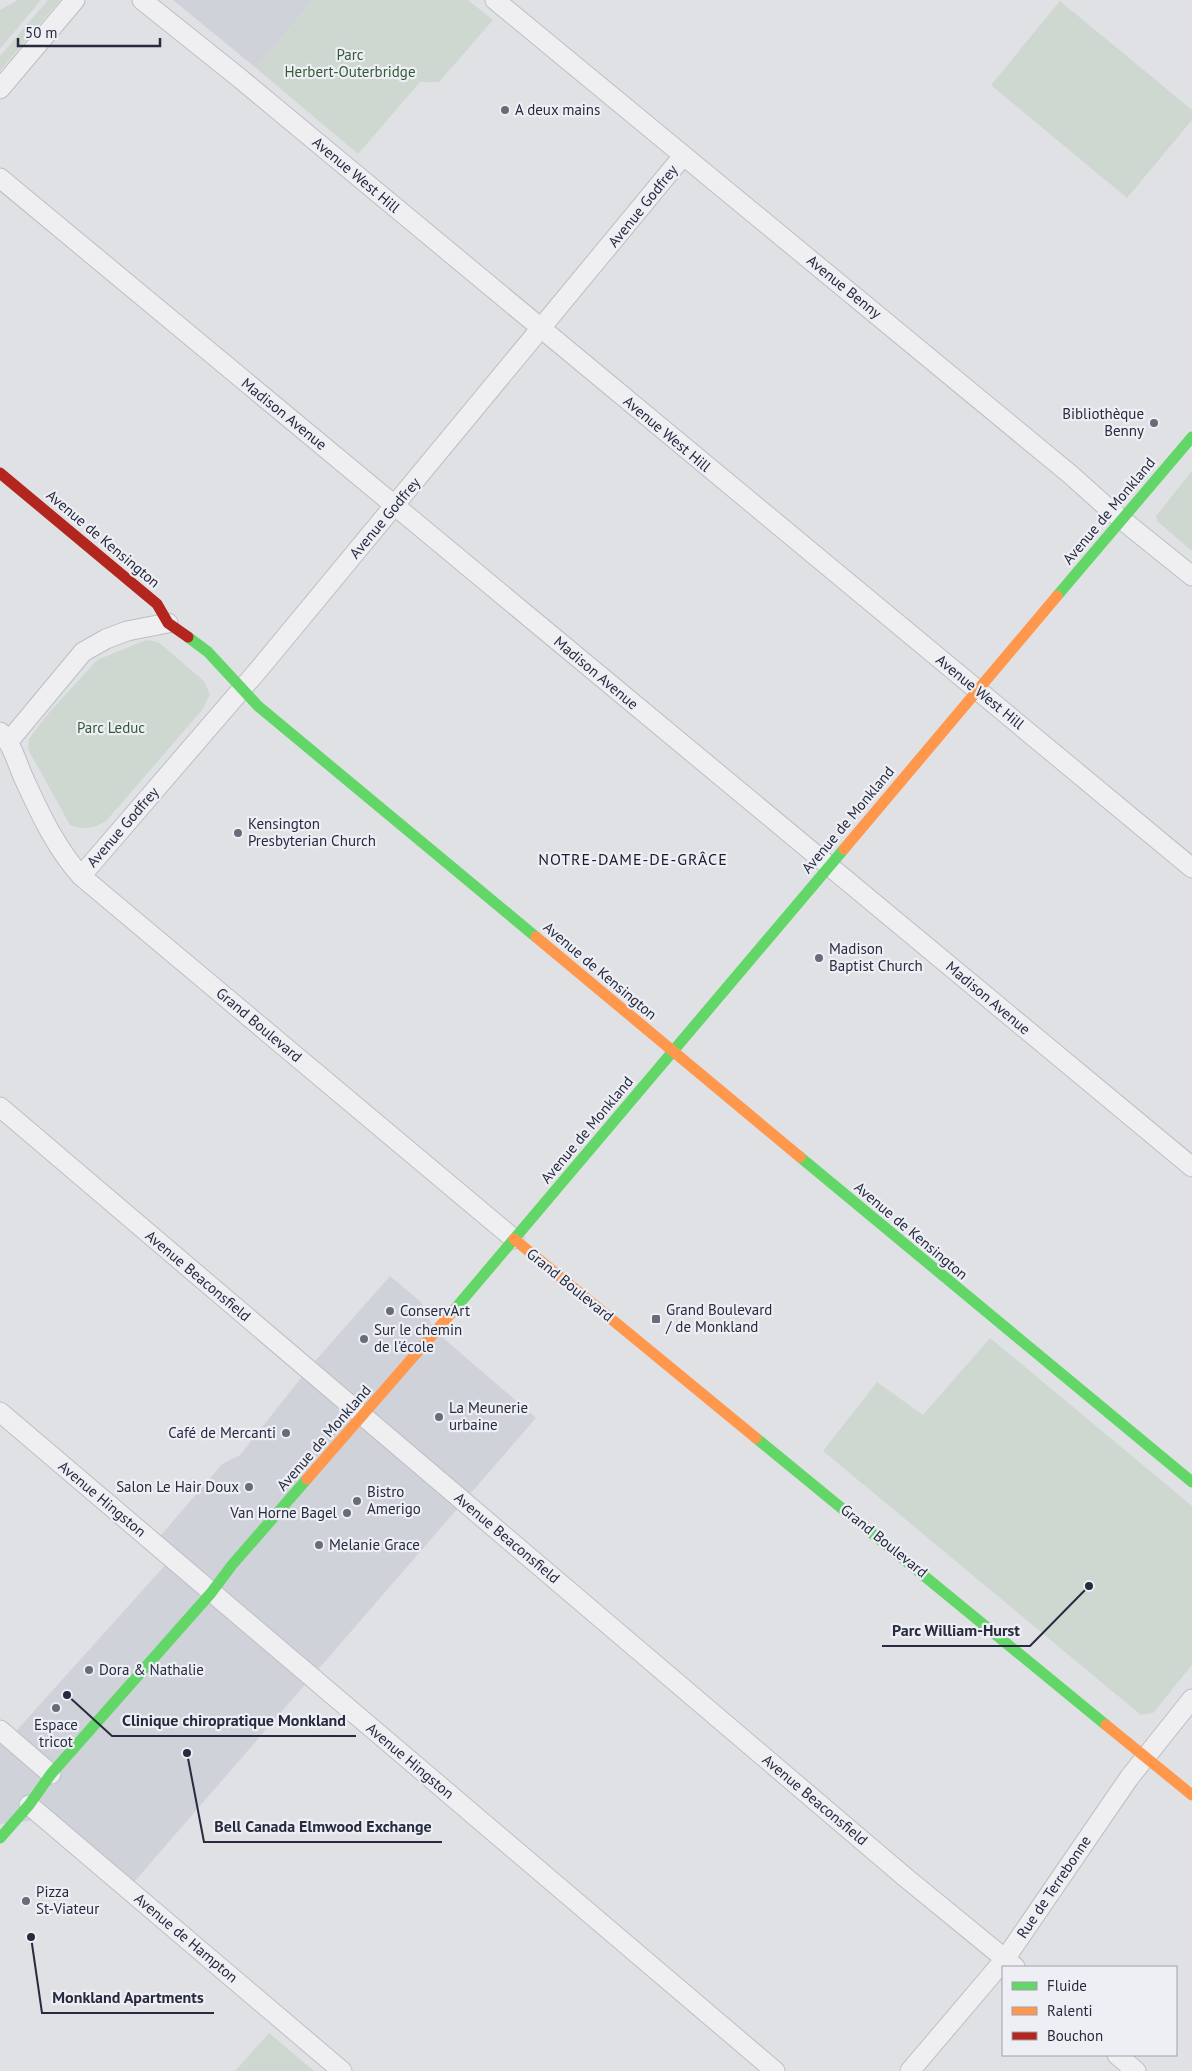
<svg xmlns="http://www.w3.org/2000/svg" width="1192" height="2071" font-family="'PT Sans',sans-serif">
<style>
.built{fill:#d0d2da}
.green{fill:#ced8d0}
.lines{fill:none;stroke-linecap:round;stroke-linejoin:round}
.street-casing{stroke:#bdbec2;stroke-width:21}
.street{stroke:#efeff2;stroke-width:19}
.fast{stroke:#63d668;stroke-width:11}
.slow{stroke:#ff974d;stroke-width:11}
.jam{stroke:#b3261e;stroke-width:11}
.poi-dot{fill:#686b78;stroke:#edeff5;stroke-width:2}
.labels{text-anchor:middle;stroke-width:4.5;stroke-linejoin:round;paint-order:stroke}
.park-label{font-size:15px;fill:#345a35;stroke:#edeff5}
.poi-label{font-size:15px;fill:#272b3e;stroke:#edeff5;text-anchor:start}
.street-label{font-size:15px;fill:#272b3e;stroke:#edeff5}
.neighbourhood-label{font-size:16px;letter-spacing:1px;fill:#191c2f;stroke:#edeff5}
.leader{fill:none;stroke:#272b3e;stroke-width:2}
.callout-dot{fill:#272b3e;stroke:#edeff5;stroke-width:2}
.callout-label{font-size:16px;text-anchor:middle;font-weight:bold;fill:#272b3e;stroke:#edeff5;stroke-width:4.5;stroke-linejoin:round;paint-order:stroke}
</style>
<rect width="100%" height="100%" fill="#e0e1e5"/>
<!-- built -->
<path class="built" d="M173,0H314L256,68Z
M390,1276L421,1302L434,1330L536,1418L128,1889L45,1819L0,1824V1733L8,1740L167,1563L150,1548L222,1464L240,1455L308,1369Z"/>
<!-- green -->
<path class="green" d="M18,0H41L0,49V10Z
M48,0H60L0,71V56Z
M314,0H468L493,20L439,82H420L358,154L256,68Z
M1060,1L1192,110V120L1127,198L991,85Z
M1192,471V551L1158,522L1156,516Z
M146,640L158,642L203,680L210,694L203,709L107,820C94,829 85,830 70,825L28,749L29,739L46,716L97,660Z
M990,1338L1192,1506V1665L1153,1713L1141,1715L823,1451L877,1382L923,1415Z
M269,2033L314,2071H235Z"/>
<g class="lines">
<!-- street casing -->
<g class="street-casing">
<path id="street" d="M142,0L237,76L1192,868
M495,0L1071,475L1110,510L1192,576
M0,89L75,0
M0,178L1192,1167
M0,732C14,746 17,765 26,783C41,816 57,849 81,876L514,1239
M9,741L83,652L106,639L127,631L168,623
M81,876L260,668L683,156
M0,1107L905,1877L1015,1967
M0,1412L775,2071
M0,1730L51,1774
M29,1805L342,2071
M1117,2055L1136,2071
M910,2071L1005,1959L1129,1778L1192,1699"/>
</g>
<!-- street -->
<use href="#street" class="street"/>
<!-- fast -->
<path class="fast" d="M1057,596L1192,437
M188,637L208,652L258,706L536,937
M800,1157L1192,1482
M454,1310L844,849
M756,1438L1106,1725
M0,1838L29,1805L51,1774L211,1593L232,1565L307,1479"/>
<!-- slow -->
<path class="slow" d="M844,849L1057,596
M536,937L800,1157
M514,1239L756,1438
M307,1479L454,1310
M1106,1725L1192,1795"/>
<!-- jam -->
<path class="jam" d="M0,473L157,604L168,623L188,637"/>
</g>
<!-- markers -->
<g class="poi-dot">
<circle cx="505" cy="110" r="5"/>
<circle cx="1154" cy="423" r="5"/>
<circle cx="238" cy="833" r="5"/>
<circle cx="819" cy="958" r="5"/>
<circle cx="390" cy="1311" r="5"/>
<rect x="651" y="1314" width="10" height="10" rx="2.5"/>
<circle cx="364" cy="1339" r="5"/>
<circle cx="439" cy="1417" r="5"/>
<circle cx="286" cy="1433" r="5"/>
<circle cx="249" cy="1487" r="5"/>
<circle cx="357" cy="1501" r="5"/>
<circle cx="347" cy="1513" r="5"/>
<circle cx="319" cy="1545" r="5"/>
<circle cx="89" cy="1670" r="5"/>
<circle cx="56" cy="1708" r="5"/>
<circle cx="26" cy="1901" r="5"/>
</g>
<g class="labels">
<!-- park labels -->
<g class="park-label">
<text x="350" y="60">Parc<tspan x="350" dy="17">Herbert-Outerbridge</tspan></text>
<text x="111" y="733">Parc Leduc</text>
</g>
<!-- poi labels -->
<g class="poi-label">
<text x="515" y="115">A deux mains</text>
<text x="1144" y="419" text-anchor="end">Bibliothèque<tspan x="1144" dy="17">Benny</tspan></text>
<text x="248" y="829">Kensington<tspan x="248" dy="17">Presbyterian Church</tspan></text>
<text x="829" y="954">Madison<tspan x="829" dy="17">Baptist Church</tspan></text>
<text x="666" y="1315">Grand Boulevard<tspan x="666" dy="17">/ de Monkland</tspan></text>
<text x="400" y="1316">ConservArt</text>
<text x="374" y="1335">Sur le chemin<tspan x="374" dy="17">de l'école</tspan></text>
<text x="449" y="1413">La Meunerie<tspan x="449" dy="17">urbaine</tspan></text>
<text x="276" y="1438" text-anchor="end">Café de Mercanti</text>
<text x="239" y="1492" text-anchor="end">Salon Le Hair Doux</text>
<text x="367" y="1497">Bistro<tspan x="367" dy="17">Amerigo</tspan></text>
<text x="337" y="1518" text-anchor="end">Van Horne Bagel</text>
<text x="329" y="1550">Melanie Grace</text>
<text x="99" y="1675">Dora &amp; Nathalie</text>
<text x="56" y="1730" text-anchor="middle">Espace<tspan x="56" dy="17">tricot</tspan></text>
<text x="36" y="1897">Pizza<tspan x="36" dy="17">St-Viateur</tspan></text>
</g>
<!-- street labels -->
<g class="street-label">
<text transform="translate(356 175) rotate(40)" y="5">Avenue West Hill</text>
<text transform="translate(643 206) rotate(-51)" y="5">Avenue Godfrey</text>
<text transform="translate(844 287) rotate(39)" y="5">Avenue Benny</text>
<text transform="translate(284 414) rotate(39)" y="5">Madison Avenue</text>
<text transform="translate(667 434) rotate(40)" y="5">Avenue West Hill</text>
<text transform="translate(1109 511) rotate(-50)" y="5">Avenue de Monkland</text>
<text transform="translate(385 518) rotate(-50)" y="5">Avenue Godfrey</text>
<text transform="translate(103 539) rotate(40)" y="5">Avenue de Kensington</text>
<text transform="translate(596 673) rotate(40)" y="5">Madison Avenue</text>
<text transform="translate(980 692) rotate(39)" y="5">Avenue West Hill</text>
<text transform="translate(848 820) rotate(-50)" y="5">Avenue de Monkland</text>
<text transform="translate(123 827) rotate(-49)" y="5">Avenue Godfrey</text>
<text transform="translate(600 971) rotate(40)" y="5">Avenue de Kensington</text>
<text transform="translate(988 998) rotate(40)" y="5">Madison Avenue</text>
<text transform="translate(259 1025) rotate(40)" y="5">Grand Boulevard</text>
<text transform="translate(587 1130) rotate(-50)" y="5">Avenue de Monkland</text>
<text transform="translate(911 1231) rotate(40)" y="5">Avenue de Kensington</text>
<text transform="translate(198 1276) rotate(40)" y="5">Avenue Beaconsfield</text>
<text transform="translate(570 1285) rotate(39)" y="5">Grand Boulevard</text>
<text transform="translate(324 1438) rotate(-49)" y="5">Avenue de Monkland</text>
<text transform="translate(102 1499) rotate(40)" y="5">Avenue Hingston</text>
<text transform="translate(507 1538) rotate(40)" y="5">Avenue Beaconsfield</text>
<text transform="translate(884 1541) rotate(39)" y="5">Grand Boulevard</text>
<text transform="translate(410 1761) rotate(40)" y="5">Avenue Hingston</text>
<text transform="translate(815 1800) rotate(40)" y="5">Avenue Beaconsfield</text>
<text transform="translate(1054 1887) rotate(-56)" y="5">Rue de Terrebonne</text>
<text transform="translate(186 1938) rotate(40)" y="5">Avenue de Hampton</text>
</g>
<!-- neighbourhood labels -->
<g class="neighbourhood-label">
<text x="633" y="865">NOTRE-DAME-DE-GRÂCE</text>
</g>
</g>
<!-- callouts -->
<path class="leader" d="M1089 1586L1030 1646H882M67 1695L112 1736H356M187 1753L204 1842H442M31 1937L42 2013H214"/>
<g class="callout-dot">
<circle cx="1089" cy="1586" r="5"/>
<circle cx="67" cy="1695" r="5"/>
<circle cx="187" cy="1753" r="5"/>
<circle cx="31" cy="1937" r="5"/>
</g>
<g class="callout-label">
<text x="956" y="1636">Parc William-Hurst</text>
<text x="234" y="1726">Clinique chiropratique Monkland</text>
<text x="323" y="1832">Bell Canada Elmwood Exchange</text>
<text x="128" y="2003">Monkland Apartments</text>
</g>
<!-- legend -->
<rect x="1002" y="1966" width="175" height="90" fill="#edeff5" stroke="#9ea1ac"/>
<rect x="1012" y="1982" width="25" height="8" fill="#63d668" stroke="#9ea1ac"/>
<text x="1047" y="1991" font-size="15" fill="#272b3e">Fluide</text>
<rect x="1012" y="2007" width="25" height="8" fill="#ff974d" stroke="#9ea1ac"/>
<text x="1047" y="2016" font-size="15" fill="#272b3e">Ralenti</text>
<rect x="1012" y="2032" width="25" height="8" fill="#b3261e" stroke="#9ea1ac"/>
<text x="1047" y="2041" font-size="15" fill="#272b3e">Bouchon</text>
<!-- scale -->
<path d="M18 38v8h142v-8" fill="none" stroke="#272b3e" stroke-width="2.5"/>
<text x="25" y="38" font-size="15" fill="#272b3e" stroke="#edeff5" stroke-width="4" paint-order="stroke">50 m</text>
</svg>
